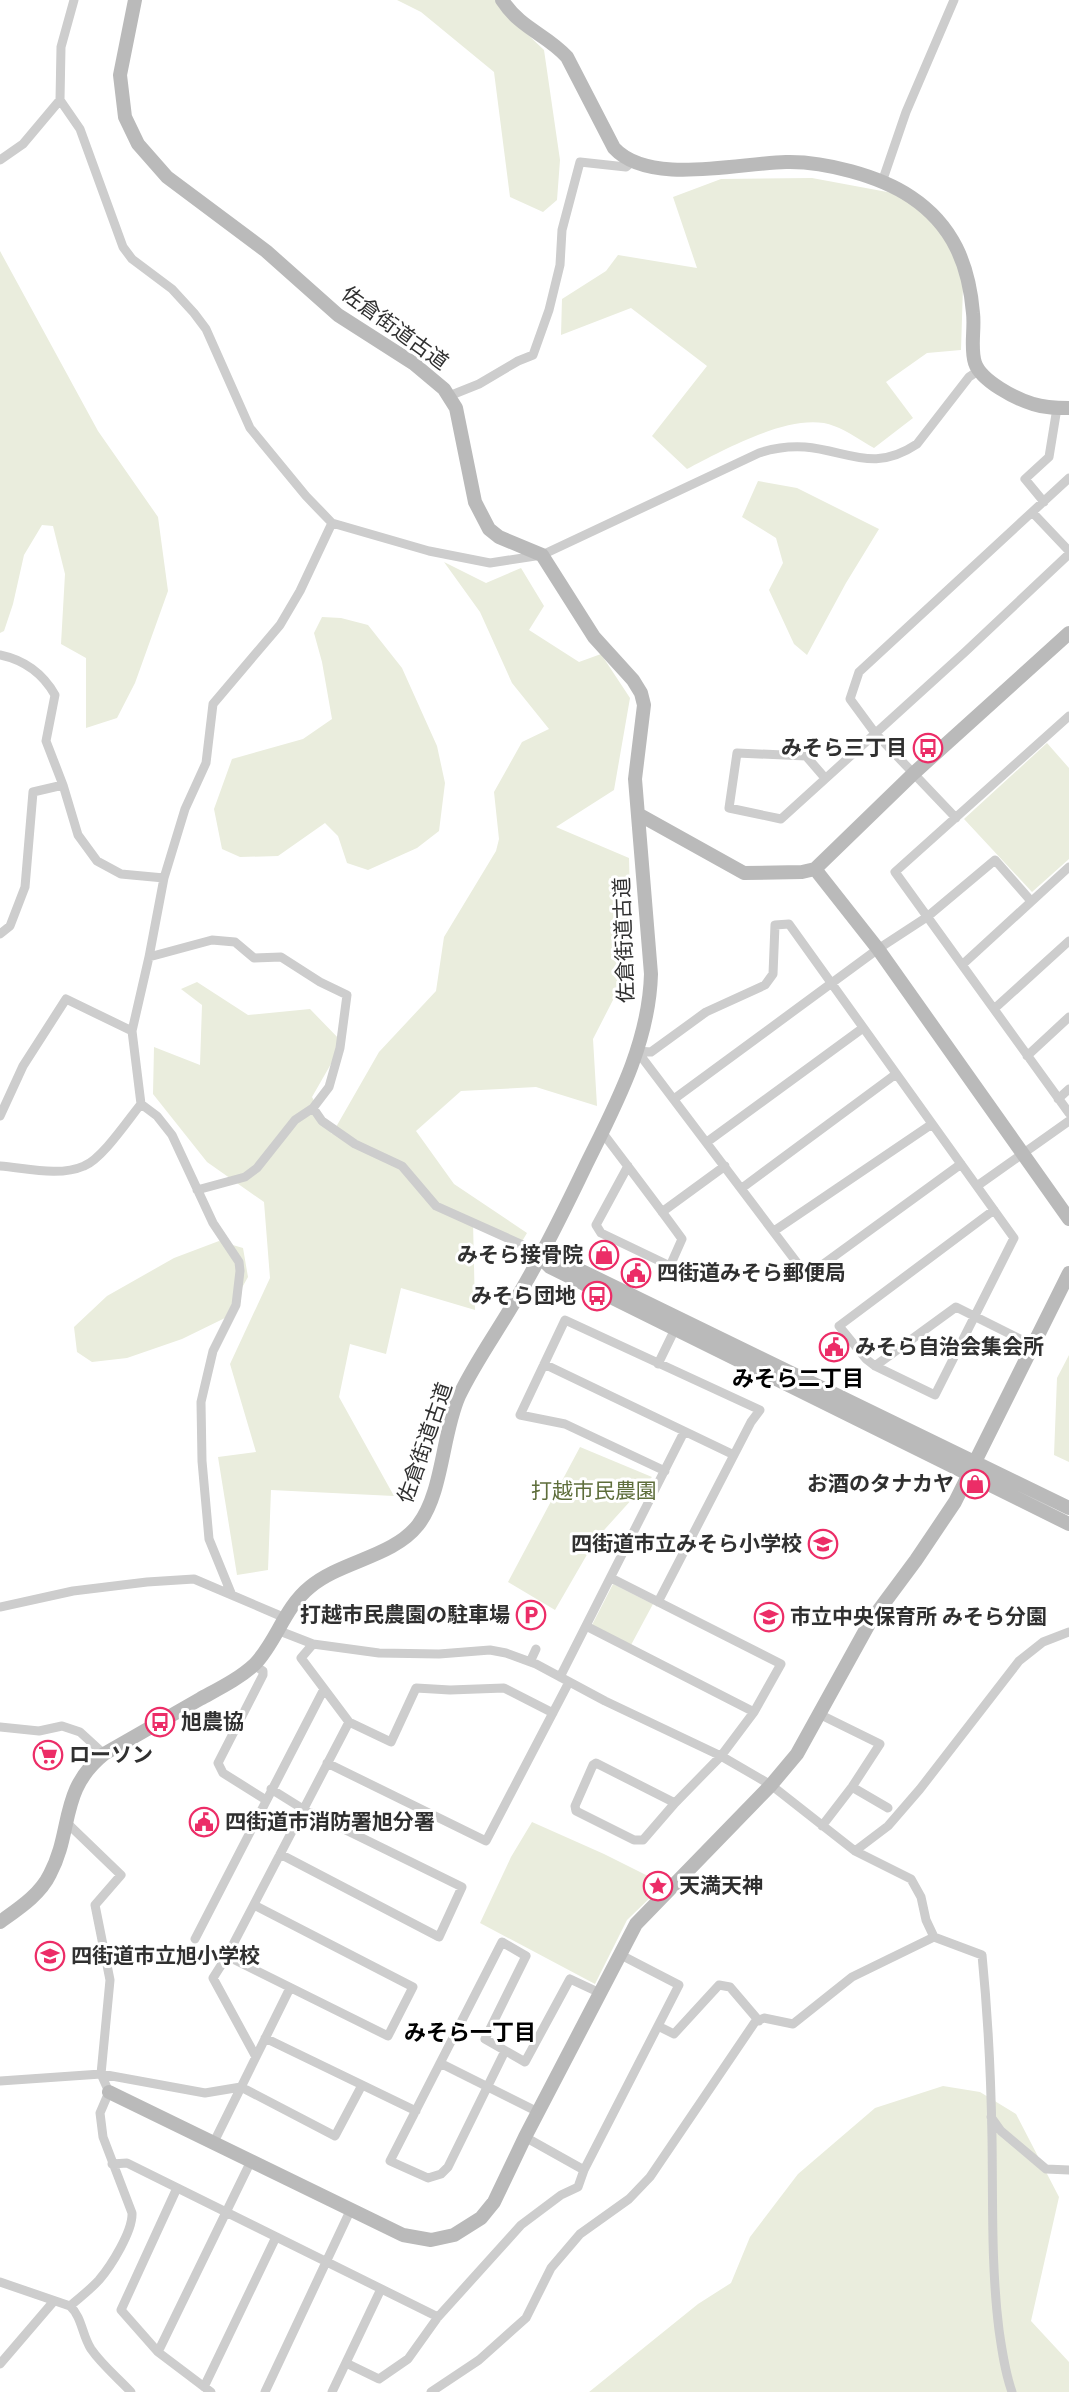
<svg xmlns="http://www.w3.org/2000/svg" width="1069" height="2392" font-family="'DM Sans','Noto Sans JP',sans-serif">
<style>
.green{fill:#eaeddd}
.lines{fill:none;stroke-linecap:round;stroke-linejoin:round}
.street{stroke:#cdcdcd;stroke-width:9}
.secondary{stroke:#bababa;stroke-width:14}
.labels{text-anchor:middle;stroke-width:6;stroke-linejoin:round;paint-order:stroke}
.street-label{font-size:21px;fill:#303030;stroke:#fff}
.poi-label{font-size:21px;font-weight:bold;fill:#303030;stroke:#fff;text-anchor:start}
.park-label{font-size:21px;fill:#5e6e3b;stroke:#fff}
.neighbourhood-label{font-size:22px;font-weight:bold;fill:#000;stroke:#fff}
</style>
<rect width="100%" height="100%" fill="#fff"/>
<!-- green -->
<path class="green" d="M397,0H495L504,12L544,50L560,160L557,200L543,212L510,197L494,72L421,12Z
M812,178L898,194L924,211L954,251L963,286L961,350L927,353L886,382L913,418L874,448C861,441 848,431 834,426C794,410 722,451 687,469L652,436L707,366L631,308L561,335L562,299L606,271L618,255L697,268L673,197L721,179Z
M0,251L98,431L158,517L168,591L135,683L117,718L86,728V658L61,644L65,574L53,526L42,525L24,555L13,604L4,631L0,633Z
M758,481L797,488L879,529L846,583L807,655L794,644L769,590L783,563L776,538L742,517Z
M444,562L486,583L521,568L544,606L529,630L579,662L601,654L630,698L614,790L556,827L629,858L632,963L593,1039L597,1106L536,1087L461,1091L416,1131L454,1184L527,1233L521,1243L473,1221L475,1310L401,1288L386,1354L350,1344L339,1397L394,1496L271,1490L268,1570L237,1575L218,1457L256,1452L230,1364L270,1278L264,1202L207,1162L153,1094L154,1047L200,1065L202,1005L181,989L197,982L248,1015L310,1009L343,1043L312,1097L332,1134L379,1052L436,991L444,937L496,851L499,839L494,792L522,742L549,729L512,683L480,612Z
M322,617L341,618L368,625L402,668L437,746L445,783L439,831L417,848L368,870L347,863L338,836L325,823L278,856L240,857L222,849L214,809L232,759L303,739L332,719L322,662L314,633Z
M1047,743L1069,768V859L1032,892L964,819Z
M219,1241L243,1248L248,1277L225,1318L182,1339L127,1358L92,1362L77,1352L74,1327L107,1296L174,1258Z
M1069,1355V1462L1054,1455L1057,1378Z
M580,1447L652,1477L596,1539L555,1610L508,1582Z
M613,1584L653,1604L631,1645L592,1625Z
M532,1822L604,1854L654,1879L648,1887L655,1893L627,1920L595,1984L480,1923L511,1857Z
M943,2086L980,2092L1016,2114L1059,2197L1031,2321L1069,2362V2392H589L698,2304L731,2283L750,2237L798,2174L875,2108Z"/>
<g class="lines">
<!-- street -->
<path class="street" d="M74,0L61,47L60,100L80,129L123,247L132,259L172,289L194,313L206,329L250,428L306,496L332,523L429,551L490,563L542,555L759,453C774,448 789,446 805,447C849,451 874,473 917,444L969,377L978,371
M0,160L23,144L60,100
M882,182L906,112L954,0
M449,396L479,384L518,361L533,355L549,310L560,265L562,230L580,162L626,167L632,162
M1044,502L1025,479L1049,457L1057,408
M1033,513L1069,551
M0,655C24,660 43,674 55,695L46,741L63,785L78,835L97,861L121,874L164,878
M1069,716L895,872L1069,1113
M825,778L806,756L737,753L729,808L781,819L965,652L1069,554
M956,818L875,733L850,699L859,672L1069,478
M0,934L10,926L25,887L33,792L63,785
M149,957L212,940L235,942L254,958L281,957L320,982L347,995L340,1048L329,1087L313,1108L295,1120L257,1168L245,1177L197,1190
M962,965L1069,867
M994,1009L1069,941
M637,1051L651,1052L706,1012L765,985L773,974L775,925L789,924L1014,1238L935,1395L875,1366L866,1359L839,1326L994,1210
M637,1051L807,1276L961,1164
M1027,1056L1069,1017
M674,1099L878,949L927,917L995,860L1031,901
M1058,1099L1069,1089
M141,1104L157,1116L172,1135L213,1223L239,1262L240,1271L236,1305L213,1351L201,1402L202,1461L209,1539L231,1593
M313,1108L322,1121L355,1144L402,1166L436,1206L525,1246L541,1258
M0,1116L23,1066L66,999L132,1031
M602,1132C629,1168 656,1203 682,1239L670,1266L601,1233L596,1225L628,1166
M707,1142L863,1028
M0,1166C26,1168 59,1177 84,1166C102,1159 128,1120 141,1104L132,1031L149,957L164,878L185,809L206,763L213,704L280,625L300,591L332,523
M977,1186L1069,1121
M742,1188L896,1074
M662,1212L725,1166
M774,1231L932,1124
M544,1364L734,1455
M658,1364L675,1329
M875,1366L956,1307L1032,1345
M611,1578L781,1664L754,1712L721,1756L771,1785L855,1851L911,1879L921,1897L926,1920L934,1937L982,1955C988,2016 991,2077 992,2138C993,2202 991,2266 999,2330C1002,2351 1005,2372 1012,2392
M658,1602L751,1422L760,1410L565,1320L520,1415L565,1424L665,1471
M0,1607L73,1591L147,1582L194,1579L283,1617
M586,1626L754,1712
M277,1630L313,1644L379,1653L439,1654L490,1650L506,1653L536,1664L605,1701L721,1756L675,1803L643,1840H634L576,1811L575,1806L593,1765L596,1763L675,1803
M313,1644L301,1658L349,1722L391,1742L416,1688L450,1690L504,1688L553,1713
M530,1662L536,1649
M254,1665L263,1671V1675L218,1763L223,1773L266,1800
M560,1677L684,1432
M819,1714L880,1744L852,1787L822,1826
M0,1727L39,1731L62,1726L80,1732L104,1754
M327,1763L486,1841L569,1682
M852,1787L888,1808
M271,1789L303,1809L462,1887L439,1937L280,1854
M65,1821L121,1875L95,1905L110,1980L101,2074L109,2092L100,2113L103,2137L132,2213C133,2231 111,2266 99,2280C90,2290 79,2298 70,2306
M855,1851L888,1826L920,1789L1019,1661L1043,1642L1069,1632
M195,1939L324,1689
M227,1956L388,2036L413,1987L254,1905
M658,2026L674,2034L719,1985L730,1987L759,2021
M265,2038L416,2111
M505,2051L448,2167L441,2174L428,2178L390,2161L502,1942L526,1956L485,2039L525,2062L570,1979L600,1993
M256,2057L213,1978L227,1956L349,1722
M440,2063L538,2112
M0,2081L101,2074L205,2093L241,2087L335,2136L362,2085
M991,2117L1001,2131L1046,2169L1069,2170
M525,2137L584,2170
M214,2142L290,1988
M112,2164L127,2163L438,2317
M177,2188L121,2310L158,2352L211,2392
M0,2282L70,2306C82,2317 82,2335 91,2349C102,2365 118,2378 131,2392
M158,2352L251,2161
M346,2363L379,2379L408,2359L438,2317L521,2225L561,2195L578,2187L584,2170L679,1985L619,1954
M0,2364L54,2301
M204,2387L276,2237
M265,2392L351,2209
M332,2392L381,2289
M431,2392L479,2360L526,2318L551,2268L580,2234L629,2199L650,2177L755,2022L764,2018L793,2024L852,1977L934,1937"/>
<!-- secondary -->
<path class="secondary" d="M502,0C521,29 546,34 567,57L614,148C649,186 738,163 786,162C824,161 880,176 911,197C953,225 969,265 973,313C975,329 970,348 975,363C981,381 1016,399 1033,404C1045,408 1057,408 1069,408
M638,814L744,873L802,872L815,869L914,773L1069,633
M815,869L878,949L1069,1219
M541,1258L550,1267L1069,1524
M541,1258L557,1259L1069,1508
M0,1922C18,1909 40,1895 50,1874C73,1831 59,1790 104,1754C136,1736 168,1717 200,1699C218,1689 239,1679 255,1664C277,1641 284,1608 310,1587C341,1561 393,1557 418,1525C443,1493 442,1434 459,1396C474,1364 497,1332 515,1301C541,1258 563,1213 585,1167C615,1106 649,1044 651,974L635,779L644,705L641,693L633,680L594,637L542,555L499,537L489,529L475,502L456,408L444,389L413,363L338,315L266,251L167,177L138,144L125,117L120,75L135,0
M109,2092L403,2235L431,2240L454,2235L481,2218L494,2202L525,2137L636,1924L771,1785L797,1754L870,1622L916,1560L955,1502L1069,1273"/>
</g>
<!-- icons -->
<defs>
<g id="bus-ring" transform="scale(1.5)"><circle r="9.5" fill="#fff" stroke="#ec2d67" stroke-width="1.5"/><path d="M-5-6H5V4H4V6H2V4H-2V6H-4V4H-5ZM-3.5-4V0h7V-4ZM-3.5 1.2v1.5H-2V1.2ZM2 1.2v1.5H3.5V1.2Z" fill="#ec2d67"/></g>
<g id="shop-ring" transform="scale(1.5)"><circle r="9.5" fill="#fff" stroke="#ec2d67" stroke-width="1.5"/><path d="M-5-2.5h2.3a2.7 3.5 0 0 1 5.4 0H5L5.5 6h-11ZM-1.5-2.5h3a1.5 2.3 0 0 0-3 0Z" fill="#ec2d67"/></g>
<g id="civic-ring" transform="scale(1.5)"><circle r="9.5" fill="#fff" stroke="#ec2d67" stroke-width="1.5"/><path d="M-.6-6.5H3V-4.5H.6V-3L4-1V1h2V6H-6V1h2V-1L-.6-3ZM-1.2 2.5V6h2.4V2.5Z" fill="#ec2d67"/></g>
<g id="school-ring" transform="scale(1.5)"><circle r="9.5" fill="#fff" stroke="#ec2d67" stroke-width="1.5"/><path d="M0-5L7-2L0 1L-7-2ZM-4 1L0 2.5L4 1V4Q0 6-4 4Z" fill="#ec2d67"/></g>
<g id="parking-ring" transform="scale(1.5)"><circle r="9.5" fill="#fff" stroke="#ec2d67" stroke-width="1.5"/><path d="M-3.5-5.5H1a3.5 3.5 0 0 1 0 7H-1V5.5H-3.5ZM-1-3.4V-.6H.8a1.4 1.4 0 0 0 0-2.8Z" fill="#ec2d67"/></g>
<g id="supermarket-ring" transform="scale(1.5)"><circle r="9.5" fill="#fff" stroke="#ec2d67" stroke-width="1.5"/><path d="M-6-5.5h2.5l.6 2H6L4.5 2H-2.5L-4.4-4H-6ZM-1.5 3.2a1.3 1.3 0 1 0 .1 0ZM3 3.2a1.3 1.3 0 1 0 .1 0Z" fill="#ec2d67"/></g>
<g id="sight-ring" transform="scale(1.5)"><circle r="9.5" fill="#fff" stroke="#ec2d67" stroke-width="1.5"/><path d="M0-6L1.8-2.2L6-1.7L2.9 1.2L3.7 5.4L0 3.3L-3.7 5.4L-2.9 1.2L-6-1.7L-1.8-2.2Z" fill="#ec2d67"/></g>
</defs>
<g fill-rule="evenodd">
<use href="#bus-ring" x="928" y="748"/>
<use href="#shop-ring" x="604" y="1255"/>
<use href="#civic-ring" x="636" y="1273"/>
<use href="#bus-ring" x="597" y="1296"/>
<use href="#civic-ring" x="834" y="1347"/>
<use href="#shop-ring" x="975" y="1484"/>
<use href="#school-ring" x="823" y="1544"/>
<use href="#parking-ring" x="531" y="1615"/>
<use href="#school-ring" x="769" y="1617"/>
<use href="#bus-ring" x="160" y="1722"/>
<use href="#supermarket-ring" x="48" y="1755"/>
<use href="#civic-ring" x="204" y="1822"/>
<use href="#sight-ring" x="658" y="1886"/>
<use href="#school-ring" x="50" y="1956"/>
</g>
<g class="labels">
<!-- street labels -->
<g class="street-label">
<text transform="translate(395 328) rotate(36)" y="7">佐倉街道古道</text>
<text transform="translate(624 940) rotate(-92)" y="7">佐倉街道古道</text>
<text transform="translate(425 1443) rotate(-71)" y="7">佐倉街道古道</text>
</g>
<!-- poi labels -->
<g class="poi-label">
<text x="907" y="755" text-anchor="end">みそら三丁目</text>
<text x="583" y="1262" text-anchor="end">みそら接骨院</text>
<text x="657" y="1280">四街道みそら郵便局</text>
<text x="576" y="1303" text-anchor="end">みそら団地</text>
<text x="855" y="1354">みそら自治会集会所</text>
<text x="954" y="1491" text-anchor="end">お酒のタナカヤ</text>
<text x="802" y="1551" text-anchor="end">四街道市立みそら小学校</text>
<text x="510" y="1622" text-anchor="end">打越市民農園の駐車場</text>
<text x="790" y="1624">市立中央保育所 みそら分園</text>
<text x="181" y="1729">旭農協</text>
<text x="69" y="1762">ローソン</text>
<text x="225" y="1829">四街道市消防署旭分署</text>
<text x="679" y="1893">天満天神</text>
<text x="71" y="1963">四街道市立旭小学校</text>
</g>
<!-- park labels -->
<g class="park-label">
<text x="594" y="1498">打越市民農園</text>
</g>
<!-- neighbourhood labels -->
<g class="neighbourhood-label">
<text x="798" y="1386">みそら二丁目</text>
<text x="470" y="2040">みそら一丁目</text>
</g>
</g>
</svg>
